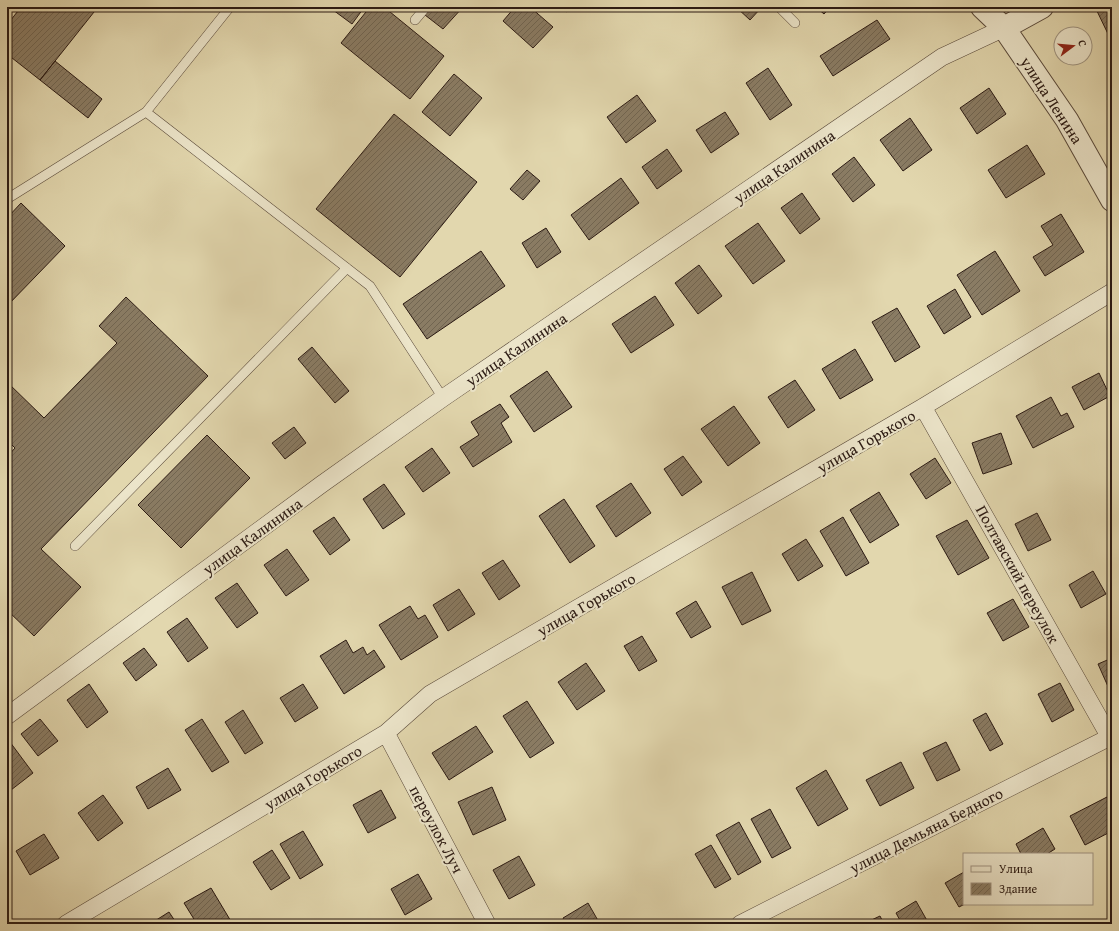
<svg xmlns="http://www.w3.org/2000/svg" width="1119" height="931" font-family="'Gentium Book Plus',serif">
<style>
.building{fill:url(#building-hatch);stroke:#2b1a13}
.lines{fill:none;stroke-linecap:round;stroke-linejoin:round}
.service-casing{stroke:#59493a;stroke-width:10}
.minor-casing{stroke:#59493a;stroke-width:18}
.tertiary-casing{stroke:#59493a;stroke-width:24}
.service{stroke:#ece5ca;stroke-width:9}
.minor{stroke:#ece5ca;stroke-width:17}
.tertiary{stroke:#ece5ca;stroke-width:22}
.labels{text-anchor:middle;stroke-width:4;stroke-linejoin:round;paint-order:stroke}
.street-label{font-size:16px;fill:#2b1a13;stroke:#ece5ca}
</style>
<defs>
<pattern id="building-hatch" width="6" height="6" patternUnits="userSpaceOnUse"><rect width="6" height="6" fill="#8a7c64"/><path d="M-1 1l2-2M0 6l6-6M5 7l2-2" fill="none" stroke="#716551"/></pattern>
</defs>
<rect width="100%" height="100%" fill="#e2d7ae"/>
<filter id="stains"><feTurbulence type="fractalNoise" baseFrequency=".005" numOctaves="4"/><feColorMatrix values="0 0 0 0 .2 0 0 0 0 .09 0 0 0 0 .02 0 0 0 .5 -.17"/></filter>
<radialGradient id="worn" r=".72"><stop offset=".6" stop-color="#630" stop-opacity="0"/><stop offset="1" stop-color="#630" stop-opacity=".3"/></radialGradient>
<!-- building -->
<path class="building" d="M21,7H98L40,80L7,54V25Z
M329,7H360L363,9L352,24Z
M370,7H384L444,56L410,99L341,43Z
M432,7H463L443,29L425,15Z
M515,7H530L553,27L533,48L503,21Z
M561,7H571L567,12Z
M736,7H760L761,8L750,20Z
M816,7H830L824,14Z
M1101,7H1112V34L1109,36L1096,9Z
M877,20L890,39L833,76L820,56Z
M55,61L102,99L88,118L40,80Z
M768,68L792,105L770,120L746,83Z
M454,74L482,98L450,136L422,112Z
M989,88L1006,114L977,134L960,108Z
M637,95L656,121L626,143L607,117Z
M725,112L739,134L711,153L696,130Z
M394,114L477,182L400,277L316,209Z
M910,118L932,150L903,171L880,140Z
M1027,145L1045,174L1006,198L988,170Z
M667,149L682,171L657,189L642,167Z
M854,157L875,185L853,202L832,174Z
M527,170L540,181L523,200L510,189Z
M621,178L639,203L589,240L571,215Z
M802,193L820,219L800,234L781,208Z
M21,203L65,246L7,306V218Z
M1061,214L1084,252L1045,276L1033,257L1053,245L1041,226Z
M758,223L785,261L753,284L725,246Z
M546,228L561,252L537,268L522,243Z
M481,251L505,286L427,339L403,304Z
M995,251L1020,291L982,315L957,275Z
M699,265L722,296L698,314L675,283Z
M955,289L971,317L944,334L927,306Z
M655,296L674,325L631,353L612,324Z
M126,297L208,376L41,549L81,587L34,636L7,610V457L15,448L7,440V382L44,418L117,343L99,326Z
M897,308L920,347L895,362L872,322Z
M312,347L349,391L335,403L298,359Z
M855,349L873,380L840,399L822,369Z
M547,371L572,407L534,432L510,396Z
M1099,373L1110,396L1084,410L1072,387Z
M795,380L815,410L788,428L768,397Z
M1051,397L1061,416L1067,413L1074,427L1033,448L1016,416Z
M500,404L509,417L501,423L512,442L473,467L460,447L479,435L471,422Z
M734,406L760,443L728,466L701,429Z
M294,427L306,443L285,459L272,443Z
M1001,433L1012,464L983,474L972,443Z
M207,435L250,478L181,548L138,505Z
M432,448L450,473L423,492L405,467Z
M683,456L702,482L682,496L664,469Z
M935,458L951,483L926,499L910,474Z
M631,483L651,513L616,537L596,506Z
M384,484L405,514L383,529L363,499Z
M879,492L899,525L870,543L850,510Z
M564,499L595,546L570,563L539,516Z
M1037,513L1051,540L1028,551L1015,524Z
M334,517L350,540L330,555L313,531Z
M843,517L869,563L846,576L820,531Z
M967,520L989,558L958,575L936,536Z
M806,539L823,566L798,581L782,554Z
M287,549L309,580L286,596L264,565Z
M503,560L520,586L499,600L482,573Z
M1093,571L1106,594L1081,608L1069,585Z
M752,572L771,611L742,625L722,587Z
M237,583L258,613L237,628L215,598Z
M459,589L475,614L448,631L433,605Z
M1013,599L1029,627L1003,641L987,613Z
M696,601L711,627L691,638L676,613Z
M410,606L418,619L425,615L438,637L401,660L379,625Z
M187,618L208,648L188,662L167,632Z
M642,636L657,661L639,671L624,646Z
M346,640L353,653L363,647L367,655L374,650L385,667L344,694L320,656Z
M144,648L157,665L136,681L123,663Z
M1112,658V690L1110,691L1098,664Z
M586,663L605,691L577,710L558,682Z
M1060,683L1074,710L1052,722L1038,694Z
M89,684L108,712L87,728L67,700Z
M303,684L318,708L295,722L280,698Z
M527,701L554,743L530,758L503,716Z
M243,710L263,743L245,754L225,722Z
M986,713L1003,744L990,751L973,720Z
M40,719L58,741L38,756L21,734Z
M202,719L229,762L212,772L185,730Z
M476,726L493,752L449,780L432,753Z
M7,738L33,773L11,790L7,784Z
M946,742L960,770L937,781L923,753Z
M901,762L914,788L880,806L866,780Z
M168,768L181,790L148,809L136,787Z
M826,770L848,809L818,826L796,788Z
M492,787L506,820L473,835L458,802Z
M381,790L396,818L368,833L353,805Z
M103,795L123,823L98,841L78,813Z
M1107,797L1112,807V831L1085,845L1070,816Z
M770,809L791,848L772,858L751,819Z
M739,822L761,862L738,875L716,835Z
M1043,828L1055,849L1047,854H1021L1016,844Z
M303,831L323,865L300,879L280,844Z
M44,834L59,858L30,875L16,851Z
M711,845L731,879L715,888L695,854Z
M272,850L290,878L271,890L253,862Z
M519,856L535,885L509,899L493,870Z
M964,872L965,904L959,907L945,883Z
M418,874L432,899L405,915L391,889Z
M211,888L232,923L231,924H197L184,903Z
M916,901L929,924H902L896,913Z
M588,903L600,924H566L563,918Z
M169,912L177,924H150Z
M880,916L884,924H863Z"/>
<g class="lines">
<!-- service casing -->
<g class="service-casing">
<path id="service" d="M779,7L795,23
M415,20L426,7
M146,112L370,286L443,398
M7,199L146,112L230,7
M75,546L347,268"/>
</g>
<!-- minor casing -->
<g class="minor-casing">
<path id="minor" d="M923,407L1112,741
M7,716L322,484L443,398L942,57L1004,28
M386,733L487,924
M66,924L386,733L430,694L923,407L1112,292
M740,924L1112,736"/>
</g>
<!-- tertiary casing -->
<g class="tertiary-casing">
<path id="tertiary" d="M982,7L1004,28L1067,120L1112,200
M1004,28L1042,7"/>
</g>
<!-- service -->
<use href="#service" class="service"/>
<!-- minor -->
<use href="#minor" class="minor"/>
<!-- tertiary -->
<use href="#tertiary" class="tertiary"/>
</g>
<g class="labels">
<!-- street labels -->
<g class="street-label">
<text transform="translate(1052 100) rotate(57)" y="6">улица Ленина</text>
<text transform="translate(784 166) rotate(-34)" y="6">улица Калинина</text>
<text transform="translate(516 349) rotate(-34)" y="6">улица Калинина</text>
<text transform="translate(866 441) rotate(-30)" y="6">улица Горького</text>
<text transform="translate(252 536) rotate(-36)" y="6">улица Калинина</text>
<text transform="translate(1018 574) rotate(61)" y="6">Полтавский переулок</text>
<text transform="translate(586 604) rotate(-30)" y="6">улица Горького</text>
<text transform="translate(313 777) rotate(-31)" y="6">улица Горького</text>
<text transform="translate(437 829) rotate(62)" y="6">переулок Луч</text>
<text transform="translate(926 830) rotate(-27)" y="6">улица Демьяна Бедного</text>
</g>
</g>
<!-- margin -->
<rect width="1119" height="931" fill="none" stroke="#e2d7ae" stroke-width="24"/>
<rect x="8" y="8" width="1103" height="915" fill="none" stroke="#2b1a13" stroke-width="2"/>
<rect x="12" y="12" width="1095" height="907" fill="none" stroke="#2b1a13"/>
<!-- legend -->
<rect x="963" y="853" width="130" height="52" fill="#ece5ca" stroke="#9f9481"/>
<rect x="971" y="866" width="20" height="6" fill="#ece5ca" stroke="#9f9481"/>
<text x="999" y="873" font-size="12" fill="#2b1a13">Улица</text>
<rect x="971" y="883" width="20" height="12" fill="url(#building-hatch)" stroke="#9f9481"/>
<text x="999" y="893" font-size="12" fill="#2b1a13">Здание</text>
<!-- north arrow -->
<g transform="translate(1073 46) rotate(74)"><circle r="19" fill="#ece5ca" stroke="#9f9481"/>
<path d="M0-3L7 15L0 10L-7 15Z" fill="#8f2418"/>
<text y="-6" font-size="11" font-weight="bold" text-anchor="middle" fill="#2b1a13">С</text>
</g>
<rect width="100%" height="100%" filter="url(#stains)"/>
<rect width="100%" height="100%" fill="url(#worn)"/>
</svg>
